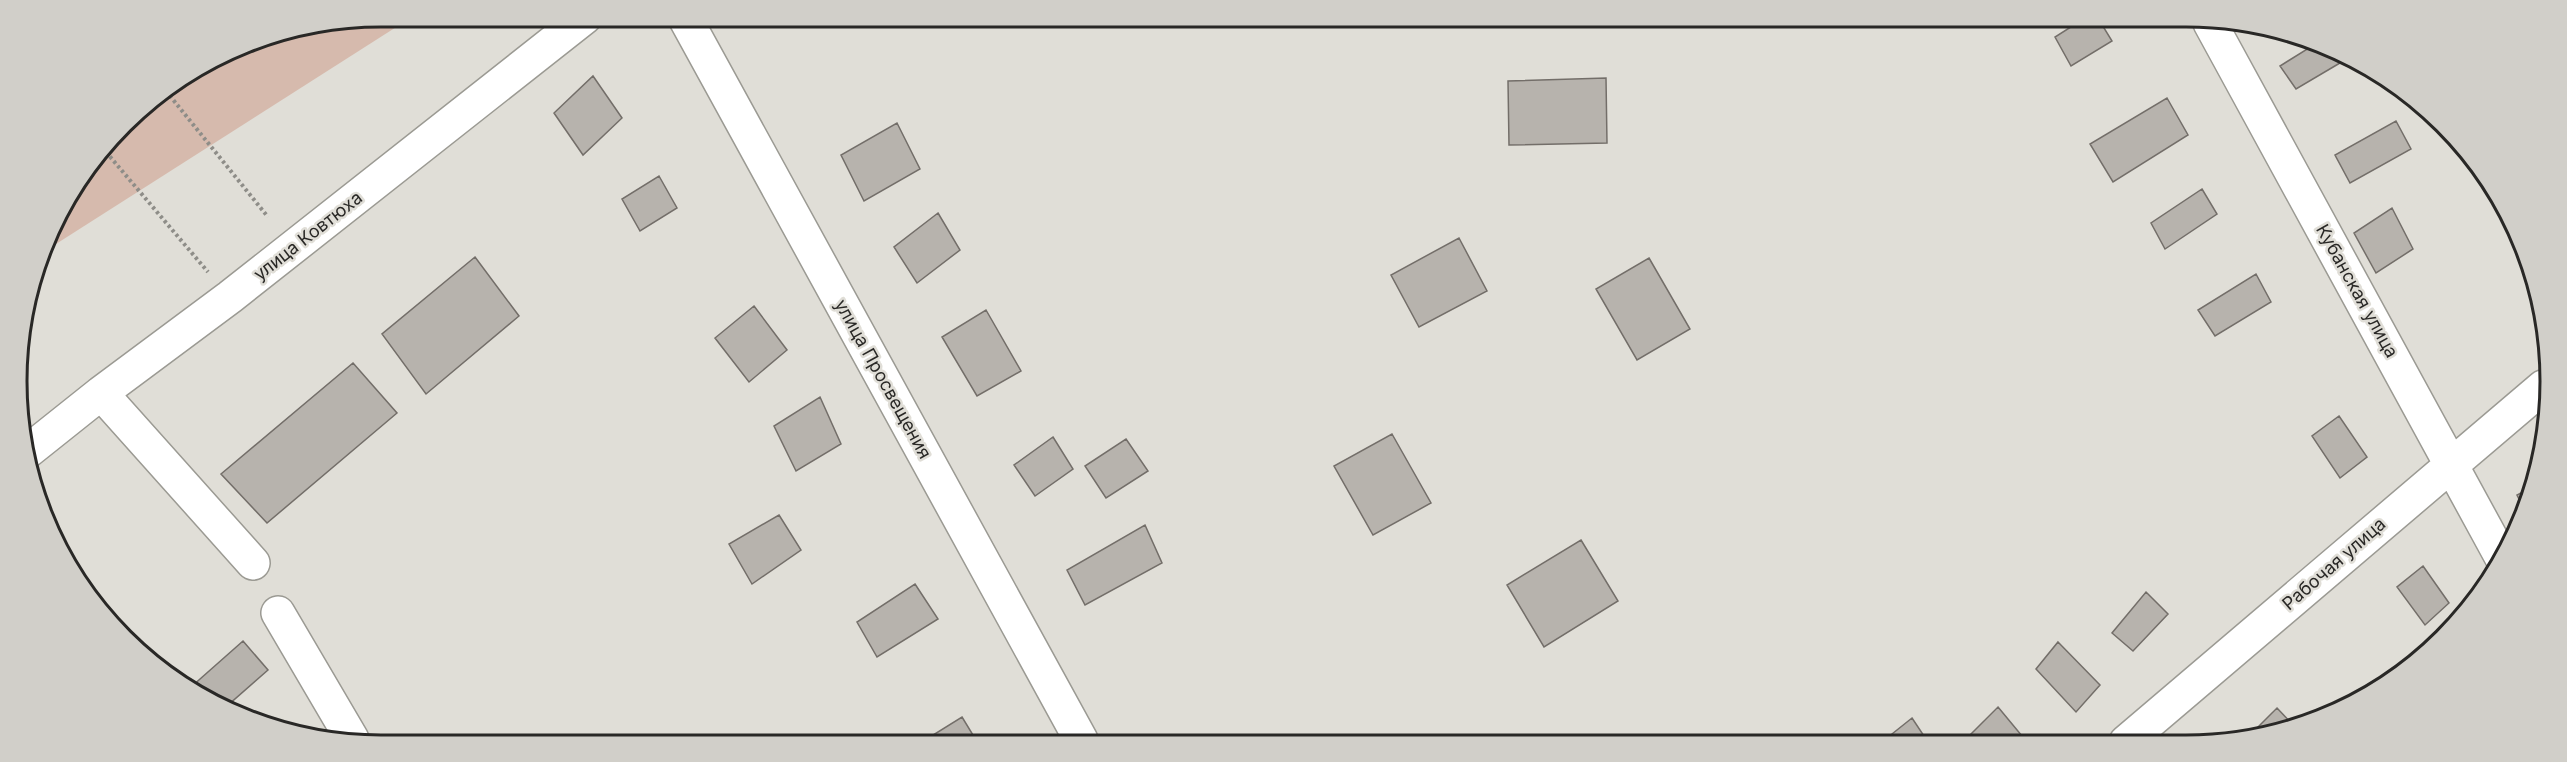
<svg xmlns="http://www.w3.org/2000/svg" width="2567" height="762" font-family="Inter,sans-serif">
<style>
.green{fill:#d6baad}
.building{fill:#b7b3ad;stroke:#736e69;stroke-width:1.5}
.lines{fill:none;stroke-linecap:round;stroke-linejoin:round}
.minor-casing{stroke:#9b9a93;stroke-width:36}
.path{stroke:#8e8d88;stroke-width:4;stroke-dasharray:3 3;stroke-linecap:butt}
.minor{stroke:#fff;stroke-width:33}
.labels{text-anchor:middle;stroke-width:5;stroke-linejoin:round;paint-order:stroke}
.street-label{font-size:18px;fill:#292826;stroke:#e0ded7}
.rim{fill:none;stroke:#292826;stroke-width:3}
</style>
<rect width="100%" height="100%" fill="#e0ded7"/>
<!-- green -->
<path class="green" d="M381,17H412L45,251L54,219L140,107L242,44Z"/>
<!-- building -->
<path class="building" d="M2077,23H2101L2112,41L2071,66L2055,37Z
M2312,46L2345,60L2296,89L2280,66Z
M593,76L622,118L583,155L554,113Z
M1606,78L1607,143L1509,145L1508,81Z
M2167,98L2188,135L2113,182L2090,144Z
M2396,121L2411,149L2350,183L2335,155Z
M897,123L920,169L864,201L841,155Z
M659,176L677,208L640,231L622,199Z
M2202,189L2217,214L2165,249L2151,223Z
M2392,208L2413,249L2376,273L2354,233Z
M938,213L960,250L917,283L894,247Z
M1459,238L1487,291L1419,327L1391,275Z
M475,257L519,316L426,394L382,334Z
M1649,258L1690,329L1637,360L1596,289Z
M2256,274L2271,302L2215,336L2198,310Z
M754,306L787,350L749,382L715,338Z
M986,310L1021,371L977,396L942,337Z
M353,363L397,413L267,523L221,474Z
M820,397L841,444L796,471L774,426Z
M2339,416L2367,457L2340,478L2312,436Z
M1392,434L1431,503L1373,535L1334,466Z
M1053,437L1073,469L1035,496L1014,465Z
M1126,439L1148,471L1106,498L1085,466Z
M2530,488L2523,507L2517,495Z
M779,515L801,550L752,584L729,544Z
M1145,525L1162,563L1085,605L1067,570Z
M1581,540L1618,601L1544,647L1507,585Z
M62,548L90,582L83,588L78,584Z
M2423,566L2449,603L2425,625L2397,587Z
M915,584L938,619L877,657L857,622Z
M2146,592L2168,614L2133,651L2112,633Z
M243,641L268,670L228,705L194,690L191,687Z
M2058,642L2100,685L2076,712L2036,669Z
M1998,707L2027,742H1963Z
M2277,708L2294,726L2248,739L2247,738Z
M962,717L976,740H925Z
M1912,718L1928,742H1882Z"/>
<g class="lines">
<!-- minor casing -->
<g class="minor-casing">
<path id="minor" d="M685,18L1081,740
M2210,23L2503,560
M101,393L253,563
M27,452L101,393L230,297L585,17
M278,613L352,739
M2126,742L2543,387"/>
</g>
<!-- path -->
<path class="path" d="M166,91L268,217
M106,152L208,272"/>
<!-- minor -->
<use href="#minor" class="minor"/>
</g>
<g class="labels">
<!-- street labels -->
<g class="street-label">
<text transform="translate(308 236) rotate(-38)" y="6">улица Ковтюха</text>
<text transform="translate(2357 291) rotate(61)" y="6">Кубанская улица</text>
<text transform="translate(883 379) rotate(61)" y="6">улица Просвещения</text>
<text transform="translate(2334 564) rotate(-41)" y="6">Рабочая улица</text>
</g>
</g>
<!-- crop -->
<path d="M0 0H2567V762H0ZM381 27H2186A354 354 0 0 1 2540 381V381A354 354 0 0 1 2186 735H381A354 354 0 0 1 27 381V381A354 354 0 0 1 381 27Z" fill="#d1cfc9" fill-rule="evenodd"/>
<path class="rim" d="M381 27H2186A354 354 0 0 1 2540 381V381A354 354 0 0 1 2186 735H381A354 354 0 0 1 27 381V381A354 354 0 0 1 381 27Z"/>
</svg>
